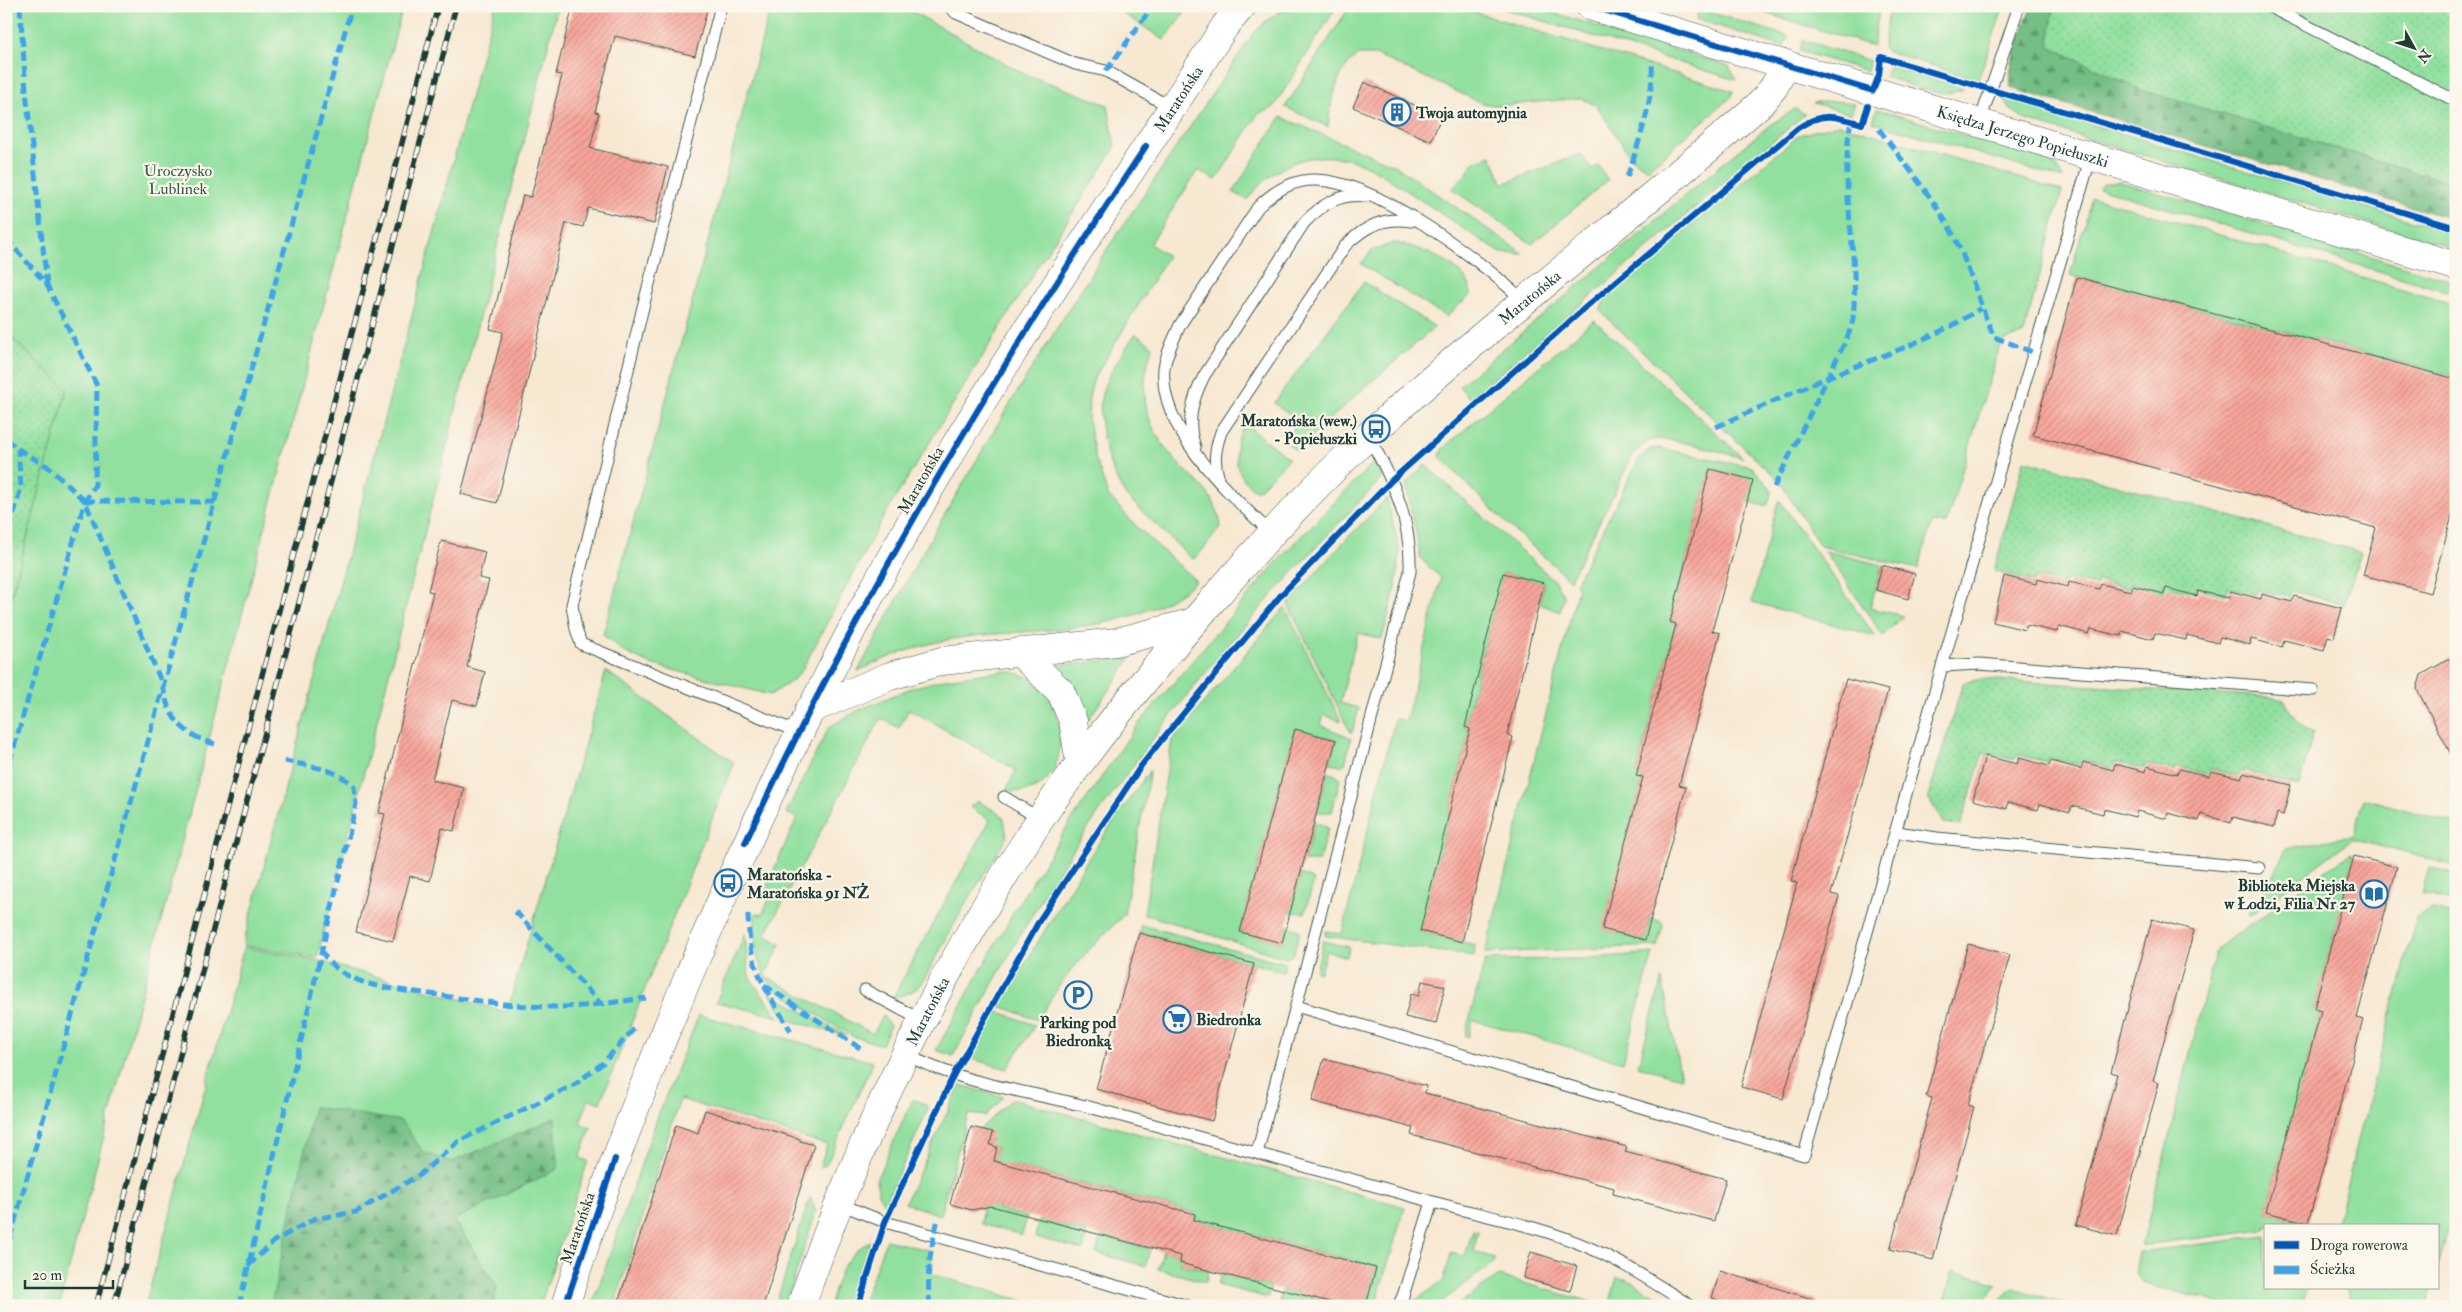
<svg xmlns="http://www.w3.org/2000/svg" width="2462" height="1312" font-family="'IM FELL Double Pica',serif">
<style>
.green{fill:#91e09f;stroke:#588e6a}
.forest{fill:url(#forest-firs);stroke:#4a7e5d}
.garden{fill:url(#garden-dots);stroke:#588e6a}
.building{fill:url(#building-hatch)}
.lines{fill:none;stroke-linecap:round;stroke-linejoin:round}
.service-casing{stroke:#3f574c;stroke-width:13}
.tertiary-casing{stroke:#3f574c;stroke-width:29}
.secondary-casing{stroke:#3f574c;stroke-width:29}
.service{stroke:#fff;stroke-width:11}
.tertiary{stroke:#fff;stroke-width:28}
.secondary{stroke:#fff;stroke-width:28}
.rail-casing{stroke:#1f3d34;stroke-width:5.5}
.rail{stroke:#fbf7ec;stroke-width:4;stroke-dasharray:11;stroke-linecap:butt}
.quiet{stroke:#3da4eb;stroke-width:5;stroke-dasharray:10 5;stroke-linecap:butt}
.cycleway-casing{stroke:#fbf7ec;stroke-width:9}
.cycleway{stroke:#0057b8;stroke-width:6}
.labels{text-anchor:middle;stroke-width:4.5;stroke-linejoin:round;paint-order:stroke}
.street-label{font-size:16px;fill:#1f3d34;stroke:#fbf7ec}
.poi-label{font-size:16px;font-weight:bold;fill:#1f3d34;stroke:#fbf7ec;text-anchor:start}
.park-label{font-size:16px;fill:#365e49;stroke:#fbf7ec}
</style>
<defs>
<pattern id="forest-firs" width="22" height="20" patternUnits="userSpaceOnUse" patternTransform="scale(1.25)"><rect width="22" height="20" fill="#74be86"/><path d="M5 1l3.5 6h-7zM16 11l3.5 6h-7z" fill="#5f9c6e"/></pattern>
<pattern id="garden-dots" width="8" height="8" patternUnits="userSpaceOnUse" patternTransform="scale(1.25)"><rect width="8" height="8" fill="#91e09f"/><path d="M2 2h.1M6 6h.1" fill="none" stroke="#7dc18a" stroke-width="1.8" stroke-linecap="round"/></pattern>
<pattern id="building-hatch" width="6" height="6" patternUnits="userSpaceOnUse" patternTransform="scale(1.25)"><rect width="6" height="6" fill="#f9a69b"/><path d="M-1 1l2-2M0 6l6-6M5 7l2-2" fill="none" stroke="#c9887f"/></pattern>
</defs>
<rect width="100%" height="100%" fill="#fbf7ec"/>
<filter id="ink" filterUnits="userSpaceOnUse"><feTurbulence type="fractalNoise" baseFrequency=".02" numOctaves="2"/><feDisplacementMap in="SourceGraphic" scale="10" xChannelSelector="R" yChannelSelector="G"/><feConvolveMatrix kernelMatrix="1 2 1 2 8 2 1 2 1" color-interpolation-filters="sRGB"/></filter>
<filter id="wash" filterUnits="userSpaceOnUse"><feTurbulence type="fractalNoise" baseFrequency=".0096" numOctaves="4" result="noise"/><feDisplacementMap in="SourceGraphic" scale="20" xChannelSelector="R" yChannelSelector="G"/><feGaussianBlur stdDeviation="1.12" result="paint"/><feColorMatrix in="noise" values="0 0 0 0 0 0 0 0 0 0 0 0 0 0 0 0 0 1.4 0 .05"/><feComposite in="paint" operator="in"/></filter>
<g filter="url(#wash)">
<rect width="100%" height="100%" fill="#f7e8d2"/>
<!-- green -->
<path class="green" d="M6,6H403L59,1306H6V616L67,389L6,333Z
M495,6H558L317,958L243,945Z
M771,6H902L1023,73L1108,105L1115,148L1041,261L880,523L802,670L792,681L770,695L650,664L624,652L603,635Z
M1112,6H1190L1164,40Z
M1289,6H1337L1273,108L1258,114L1216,180L1198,170L1150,244L1168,256L1094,378L1089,396L1088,418L1095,457L1108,495L1137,527L1196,581C1128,639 1035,626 952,639C919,645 888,656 858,671L925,548L1012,400L1101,258L1253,34L1266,21Z
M1350,6H1455L1733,91L1731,97L1648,169L1632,159L1597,106L1581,98L1499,106L1482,103L1376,55H1358C1336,71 1331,101 1328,127L1285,107Z
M1495,6H1531L1729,66L1736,80Z
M1742,6H1880L1873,46Z
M1890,6H2002V12L1978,80L1886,51L1883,48Z
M1702,10L1788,36L1784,47L1696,19L1698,12Z
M1803,40L1870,61L1867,71L1799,51Z
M1889,66L1964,89C1939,100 1910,84 1885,77Z
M2004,98L2456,234V249L2026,120L2010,109Z
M1833,101L1855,103L1851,114L1813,103Z
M1795,109L1805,114L1470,399L1459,386L1734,154L1770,125Z
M1877,109L2048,161L2056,166L2063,179L1873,122Z
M1281,117L1394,165L1524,254L1501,253C1474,236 1447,218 1421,200C1400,187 1378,169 1355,161C1310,148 1274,165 1247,200L1233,192Z
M1839,124L2062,191L2024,333L2001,342L1946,524L1932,522L1918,569L1820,546L1780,482L1600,311L1605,299L1799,135Z
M1580,154L1592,170L1598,165L1608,180L1532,244L1452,189L1465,176L1474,162L1491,156L1503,184Z
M2118,181L2456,282V294L2098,188L2103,184Z
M2092,197L2456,305V377L2070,275Z
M1394,243C1415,245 1459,263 1469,284C1470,287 1470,292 1470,295L1446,317L1361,264L1371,251Z
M1364,282L1435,327L1356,395L1297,451L1284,441L1299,421L1274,403Z
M1594,320L1743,458C1723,453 1668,435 1651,440C1644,442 1639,449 1633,455L1570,580L1507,524L1440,457L1442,449Z
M1135,334L1153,346C1136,392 1145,430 1180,465C1201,486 1217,496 1221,527L1197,557L1192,559L1127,497C1108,471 1092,415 1105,384C1113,366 1125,350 1135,334Z
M1245,424L1289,459L1257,491C1232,476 1231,446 1245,424Z
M1658,448L1752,467L1772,490L1768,504L1764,506L1747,501L1752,480L1710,469L1670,622L1676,624L1636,775L1643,777L1603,929L1645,940L1651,918L1662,922L1663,925L1657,946L1485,953L1578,588L1575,584L1639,459L1650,449Z
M1374,462L1382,478C1349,513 1315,547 1283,583C1208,665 1138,755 1075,847C1030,914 992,985 953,1056L936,1050L1017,906L1065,830L1136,727L1281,557Z
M1425,465L1555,581L1564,597L1560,612L1540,604L1544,583L1503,573L1464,727L1470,729L1420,931L1475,945L1474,956L1325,936L1326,931L1342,934L1395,719L1406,721L1441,578L1421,559L1406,483Z
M1387,498L1400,553L1396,586L1382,639L1358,633L1340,703L1359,708L1352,733L1349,730L1288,604L1336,550Z
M1778,501H1780L1875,636L1752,602Z
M1825,551L1882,565L1870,608L1903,616L1883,636Z
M1285,607L1341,721L1324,715L1321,725L1351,738L1345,764L1339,766L1330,763L1336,740L1295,729L1240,932L1282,943L1287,925L1300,931L1293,955L1286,958L1144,914L1172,740Z
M1131,658L1086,723C1081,698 1074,680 1052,666Z
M606,671L734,763L600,1103L589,1099L580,1123L591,1128L580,1158L588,1161L540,1306H145L244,947L315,960L507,1012Z
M1003,671C1079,674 1079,807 1006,790L1016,770L909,709L899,728L881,718L765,935L781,944L765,976L873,1034L883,1016L890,1026L882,1045L852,1036L776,990C755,970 754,940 755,913L762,915L771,895L764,892L797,818L786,813L829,727L859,710L911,688L945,679Z
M1150,770L1124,915L1085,954L1061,983L1038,1020L999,1006L1091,854Z
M1328,772L1336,775L1340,779L1332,812H1317Z
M2363,798L2456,824V866L2352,839L2250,916L2248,912L2263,895L2286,849L2354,835Z
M977,801L999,813L1004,819L1007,837L962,910L921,985L913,991L892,999L990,820L970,807Z
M1315,822L1328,828L1319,861H1304Z
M2351,853L2354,856L2314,1009L2321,1011L2266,1212L2307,1223C2294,1227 2279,1226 2266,1226V1230L2142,1245L2216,949Z
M2429,867L2456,874V902L2422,894Z
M1301,874L1314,880L1305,913L1290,912Z
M2430,909L2456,916V1203L2438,1266V1226H2336L2409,944L2417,918Z
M1141,925L1285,963L1283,972L1139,932Z
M745,934L749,977L779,1017L716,1002Z
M1323,941L1349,947L1347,957L1326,951L1320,973L1316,972Z
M1653,953L1623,1062L1473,1020L1468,1038L1465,1035L1485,960L1580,959Z
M1662,979L1681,1078L1638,1066Z
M770,993L847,1036L785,1019Z
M997,1011L1035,1025L1007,1069L972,1059Z
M699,1015L873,1062L829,1159L826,1165L820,1167L827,1145L680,1099L614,1306H592L660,1110Z
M960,1085L1004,1097L985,1116L968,1114L940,1215L905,1203Z
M913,1099L925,1104L928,1109L885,1205L878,1194L877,1178Z
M1012,1099L1405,1207L1375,1306H1366L1376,1267L1194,1219L1195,1213L1010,1165L998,1209L1027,1217L1022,1235L981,1224L982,1208L997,1147L990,1145L980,1129Z
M810,1197L816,1212L785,1306H775Z
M1039,1220L1087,1232L1083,1250L1035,1237Z
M1473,1230L1478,1231L1473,1252L1495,1258L1492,1264L1436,1306H1408L1444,1280L1451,1253L1465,1256Z
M1101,1236L1150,1249L1146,1266L1096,1253Z
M2266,1236V1288H2307L2302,1306H2228L2142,1282L2135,1273L2139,1252Z
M886,1240L932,1251L931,1274L1042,1306H862Z
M870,1241L850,1306H829C839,1275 841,1259 870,1241Z
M1163,1251L1181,1256L1179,1264L1209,1271L1206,1282L1158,1269Z
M1953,1271L1998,1284L1979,1306H1942Z
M1221,1274L1271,1287L1268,1298L1218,1285Z
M1499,1276L1605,1306H1456Z
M1617,1277L1631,1281L1672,1306H1609Z
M2012,1288L2077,1306H1996Z
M2347,1288H2432L2427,1306H2353Z
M1282,1290L1330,1302L1329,1306H1295L1279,1302Z"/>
<!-- forest -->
<path class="forest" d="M2032,6H2054L2049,46L2142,90L2456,184V220L2011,88C2007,61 2022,31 2032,6Z
M314,1107L401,1121L424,1153L452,1162L555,1118L558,1169L454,1220L497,1286L493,1306H271Z"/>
<!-- garden -->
<path class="garden" d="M2054,6H2456V184L2142,90L2049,46Z
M6,333L67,389L6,616Z
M2024,460L2361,552L2344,605L2291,590L2289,597L2258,590L2256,595L2229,588L2226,595L2196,588L2195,593L2165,586L2163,592L2131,584L2130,589L2098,581L2097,586L2067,580L2065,584L2035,577L2034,582L1994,571Z
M1981,679L2270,697L2284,700C2292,713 2297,728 2314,731L2299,786L2242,770L2239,776L2210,769L2207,774L2177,767L2175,771L2145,764L2144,769L2114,762L2112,768L2081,760L2079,765L2049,758L2047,762L2017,755L2015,760L1983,753L1961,825L1943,823L1928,797L1963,683Z"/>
<g id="blocks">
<!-- building -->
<path class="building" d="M573,6H708L695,56L615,36L595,112L599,113L590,148L668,167L654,224L588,208L583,227L566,223L497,503L461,494L503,332L490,329L523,195L531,197L562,75L556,74Z
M1364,82L1441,117L1431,141L1353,107Z
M2077,277L2456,379V502L2430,593L2363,575L2376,528L2033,435Z
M1710,469L1753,480L1712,631L1720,633L1679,785L1686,787L1645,940L1602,929L1643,777L1636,776L1676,624L1670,622Z
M441,541L485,552L479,578L489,580L467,667L485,672L477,706L452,700L432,780L464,788L454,831L442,828L430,881L410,876L393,941L356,932L385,814L379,813L433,592L428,591Z
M1882,565L1915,574L1908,599L1876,590Z
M1503,573L1544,583L1507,735L1513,737L1462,942L1420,931L1470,729L1465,727Z
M2004,576L2036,584L2037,579L2068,587L2069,582L2099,589L2101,584L2131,591L2133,586L2164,594L2166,588L2197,596L2198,591L2229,598L2230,591L2261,599L2262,594L2292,602L2294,596L2342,608L2334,638L2328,636L2324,650L2284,640L2282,647L2251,639L2250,645L2220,637L2218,643L2187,635L2186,640L2155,633L2153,639L2122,631L2121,636L2091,629L2089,634L2059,626L2057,632L2026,625L2025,630L1993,622Z
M2456,655V764L2417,689L2421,675Z
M1846,679L1888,690L1831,894L1839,896L1783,1099L1741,1087L1797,883L1791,881Z
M1295,729L1336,740L1282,943L1240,932Z
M1985,756L2017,764L2019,758L2049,766L2051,761L2081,769L2083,762L2113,770L2115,764L2146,772L2147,766L2177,774L2179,769L2209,776L2211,771L2241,778L2243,773L2291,785L2283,815L2277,813L2274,827L2233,817L2231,823L2201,814L2199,821L2168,813L2167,819L2137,811L2135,817L2104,809L2103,814L2072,806L2070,812L2040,804L2038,810L2008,802L2007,809L1973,800Z
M2354,856L2397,867L2357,1018L2363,1020L2308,1223L2266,1212L2321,1011L2314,1009Z
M2152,919L2194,930L2153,1081L2159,1083L2117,1236L2076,1225L2117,1074L2111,1072Z
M1139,933L1254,964L1212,1121L1096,1089Z
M1968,944L2010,955L1968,1105L1974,1107L1933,1260L1890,1249L1932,1098L1926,1096Z
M1422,981L1445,986L1436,1024L1405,1017L1411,994L1419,996Z
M1324,1059L1426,1086L1425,1093L1627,1147L1625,1152L1726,1179L1714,1221L1613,1194L1614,1188L1411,1135L1413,1128L1312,1101Z
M705,1110L800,1139V1141L814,1145L763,1306H617L676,1125L698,1133Z
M971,1127L993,1132L990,1145L997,1147L994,1161L1195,1214L1194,1220L1376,1268L1366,1306H1345L1180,1263L1181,1256L991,1206L972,1210L950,1204Z
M1531,1252L1577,1266L1570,1291L1523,1278Z
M1720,1271L1816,1300V1306H1739L1712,1298Z"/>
</g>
</g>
<g filter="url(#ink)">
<use href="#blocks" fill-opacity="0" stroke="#3f574c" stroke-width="1"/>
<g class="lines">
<!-- service casing -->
<g class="service-casing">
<path id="service" d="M721,6L642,311L572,605L576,629L581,644L798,732
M949,6L956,13L1075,64L1106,71L1172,108
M2268,6L2456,101
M1979,124L2019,6
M1368,437C1393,477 1412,523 1410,572L1296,1006L1804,1155L1947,649L2091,156
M1195,447C1186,421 1192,400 1204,376L1304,223C1322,204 1340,193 1366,196
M1218,476C1213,460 1216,447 1221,432L1345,246C1365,226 1383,217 1411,221
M1272,534C1230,494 1158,431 1164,368C1166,353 1174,339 1180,325L1258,207C1273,192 1292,180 1314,180C1374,179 1481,261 1525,302
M1942,666L1979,664L2313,690
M1004,797L1040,819
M1897,832L1937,838L2259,868
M865,990L921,1020
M905,1054C961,1084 1028,1091 1089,1107C1201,1138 1314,1169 1426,1200C1477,1215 1529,1223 1578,1243C1619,1259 1654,1283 1691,1306
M1257,1153L1296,1006
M840,1204L885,1222L1188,1306
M1398,1306L1403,1296L1432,1202"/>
</g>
<!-- tertiary casing -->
<g class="tertiary-casing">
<g id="tertiary">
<path id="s1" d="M1590,6L2456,266"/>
<path d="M1019,652L1061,692L1073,721L1080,763"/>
<path d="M809,710L890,676L942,661L1116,642L1194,622"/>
<path id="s2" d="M801,1306C860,1134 939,972 1039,821C1089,746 1146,678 1204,610C1258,547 1315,484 1377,428C1501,315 1635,214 1761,103L1774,87L1786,64"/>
</g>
</g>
<!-- secondary casing -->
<g class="secondary-casing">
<g id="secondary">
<path id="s3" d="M565,1306C598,1202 637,1100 679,999C755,815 842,638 943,466C1032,316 1131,173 1225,26L1242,6"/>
</g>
</g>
<!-- service -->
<use href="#service" class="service"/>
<!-- tertiary -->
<use href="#tertiary" class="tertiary"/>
<!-- secondary -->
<use href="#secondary" class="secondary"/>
<!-- rail casing -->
<g class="rail-casing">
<path id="rail" d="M96,1306L438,6
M114,1306L456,6"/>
</g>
<!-- rail -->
<use href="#rail" class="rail"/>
<!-- quiet -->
<path class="quiet" d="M20,6L26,91L47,285
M1106,71L1153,6
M1879,129C1901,159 1925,188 1945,220C1967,256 1977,299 1994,337L2035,353
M1627,177C1640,139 1654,100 1652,60
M6,238L47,285L97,386L95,485L85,501L6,775
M1716,427L1828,377L1906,347L1952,326L1981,308
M6,439L18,449L47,466L85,501L163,686C168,718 183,735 215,744
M1774,487C1794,446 1815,405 1834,364C1841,350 1851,333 1853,318C1860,252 1838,187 1851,121
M85,501L216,502
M6,544L21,487L18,449
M515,911L601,1004L646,998
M748,914C749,968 764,987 791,1031
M321,950C328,964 341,973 355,979C375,988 408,991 430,994C487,1002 544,1012 601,1004
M764,985L863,1050
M6,1253L352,6
M248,1266L274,1241L314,1219L356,1212L419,1175L459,1141L574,1085L603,1063L634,1029
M239,1306L356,804L354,787C338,768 307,766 285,761
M930,1306C926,1270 930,1253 938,1219"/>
<!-- cycleway casing -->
<g class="cycleway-casing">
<path id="cycleway" d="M1590,6L1873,91L1879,75L1881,57L2456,228
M745,843C859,599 997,369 1146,146
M565,1306L615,1159
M858,1306L885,1222L954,1074L1039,921L1141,766L1164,737L1281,595L1392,480L1587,306L1798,128C1823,111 1835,116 1862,124L1868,106"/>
</g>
<!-- cycleway -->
<use href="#cycleway" class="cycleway"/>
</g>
</g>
<!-- icons -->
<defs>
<g id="building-ring" transform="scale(1.4375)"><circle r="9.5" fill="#fbf7ec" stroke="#1f6fb2" stroke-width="1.5"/><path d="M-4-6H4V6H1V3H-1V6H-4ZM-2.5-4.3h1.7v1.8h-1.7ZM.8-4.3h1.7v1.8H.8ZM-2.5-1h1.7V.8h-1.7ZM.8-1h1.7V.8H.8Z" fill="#1f6fb2"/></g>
<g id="bus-ring" transform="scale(1.4375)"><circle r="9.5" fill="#fbf7ec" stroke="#1f6fb2" stroke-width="1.5"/><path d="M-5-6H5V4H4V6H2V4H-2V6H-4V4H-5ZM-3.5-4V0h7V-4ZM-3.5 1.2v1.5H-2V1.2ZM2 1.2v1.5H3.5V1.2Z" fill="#1f6fb2"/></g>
<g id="library-ring" transform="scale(1.4375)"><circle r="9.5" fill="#fbf7ec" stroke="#1f6fb2" stroke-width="1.5"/><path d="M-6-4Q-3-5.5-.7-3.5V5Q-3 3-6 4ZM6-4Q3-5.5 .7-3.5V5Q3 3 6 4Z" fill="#1f6fb2"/></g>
<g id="parking-ring" transform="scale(1.4375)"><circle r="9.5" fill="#fbf7ec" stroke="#1f6fb2" stroke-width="1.5"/><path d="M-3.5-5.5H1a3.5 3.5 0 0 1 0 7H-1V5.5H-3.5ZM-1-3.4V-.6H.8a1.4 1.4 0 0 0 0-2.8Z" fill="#1f6fb2"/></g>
<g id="supermarket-ring" transform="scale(1.4375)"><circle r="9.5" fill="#fbf7ec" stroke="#1f6fb2" stroke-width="1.5"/><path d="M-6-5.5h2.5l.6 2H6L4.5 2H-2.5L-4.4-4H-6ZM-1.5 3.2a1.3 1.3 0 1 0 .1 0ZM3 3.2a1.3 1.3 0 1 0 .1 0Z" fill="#1f6fb2"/></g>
</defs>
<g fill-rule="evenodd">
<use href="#building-ring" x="1397" y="112"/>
<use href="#bus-ring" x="1376" y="429"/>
<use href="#bus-ring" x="728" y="883"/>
<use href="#library-ring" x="2374" y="894"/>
<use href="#parking-ring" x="1078" y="995"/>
<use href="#supermarket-ring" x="1177" y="1019"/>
</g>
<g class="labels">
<!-- street labels -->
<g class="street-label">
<text dy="6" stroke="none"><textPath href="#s3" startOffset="1359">Maratońska</textPath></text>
<text dy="6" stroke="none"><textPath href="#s1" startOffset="452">Księdza Jerzego Popiełuszki</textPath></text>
<text dy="6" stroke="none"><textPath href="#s2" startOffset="1262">Maratońska</textPath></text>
<text transform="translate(920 480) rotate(-60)" y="6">Maratońska</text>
<text dy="6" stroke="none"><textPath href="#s2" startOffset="321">Maratońska</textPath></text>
<text transform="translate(577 1228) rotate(-71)" y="6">Maratońska</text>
</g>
<!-- poi labels -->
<g class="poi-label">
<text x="1416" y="118">Twoja automyjnia</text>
<text x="1357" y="426" text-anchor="end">Maratońska (wew.)<tspan x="1357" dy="18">- Popiełuszki</tspan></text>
<text x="747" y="880">Maratońska -<tspan x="747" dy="18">Maratońska 91 NŻ</tspan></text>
<text x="2355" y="891" text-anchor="end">Biblioteka Miejska<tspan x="2355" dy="18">w Łodzi, Filia Nr 27</tspan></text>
<text x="1196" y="1025">Biedronka</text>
<text x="1078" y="1028" text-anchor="middle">Parking pod<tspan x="1078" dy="18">Biedronką</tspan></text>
</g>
<!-- park labels -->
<g class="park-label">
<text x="178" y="176">Uroczysko<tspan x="178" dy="18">Lublinek</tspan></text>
</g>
</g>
<!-- margin -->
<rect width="2462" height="1312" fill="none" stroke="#fbf7ec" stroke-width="25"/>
<!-- legend -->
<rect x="2264" y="1224" width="175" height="65" fill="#fbf7ec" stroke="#a3ada2"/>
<rect x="2274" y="1241" width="25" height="8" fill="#0057b8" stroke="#a3ada2"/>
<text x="2310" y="1250" font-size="15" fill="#1f3d34">Droga rowerowa</text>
<rect x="2274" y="1266" width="25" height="8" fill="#3da4eb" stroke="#a3ada2"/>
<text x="2310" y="1274" font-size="15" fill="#1f3d34">Ścieżka</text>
<!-- north arrow -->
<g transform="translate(2414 48) rotate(130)" stroke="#fbf7ec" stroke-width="4" paint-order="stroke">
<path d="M0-4L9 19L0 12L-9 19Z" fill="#1f3d34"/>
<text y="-8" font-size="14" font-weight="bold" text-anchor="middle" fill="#1f3d34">N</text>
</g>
<!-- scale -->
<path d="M25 1280v8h88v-8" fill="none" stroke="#1f3d34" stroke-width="2.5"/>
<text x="32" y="1280" font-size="15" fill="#1f3d34" stroke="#fbf7ec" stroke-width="4" paint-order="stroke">20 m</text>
</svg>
